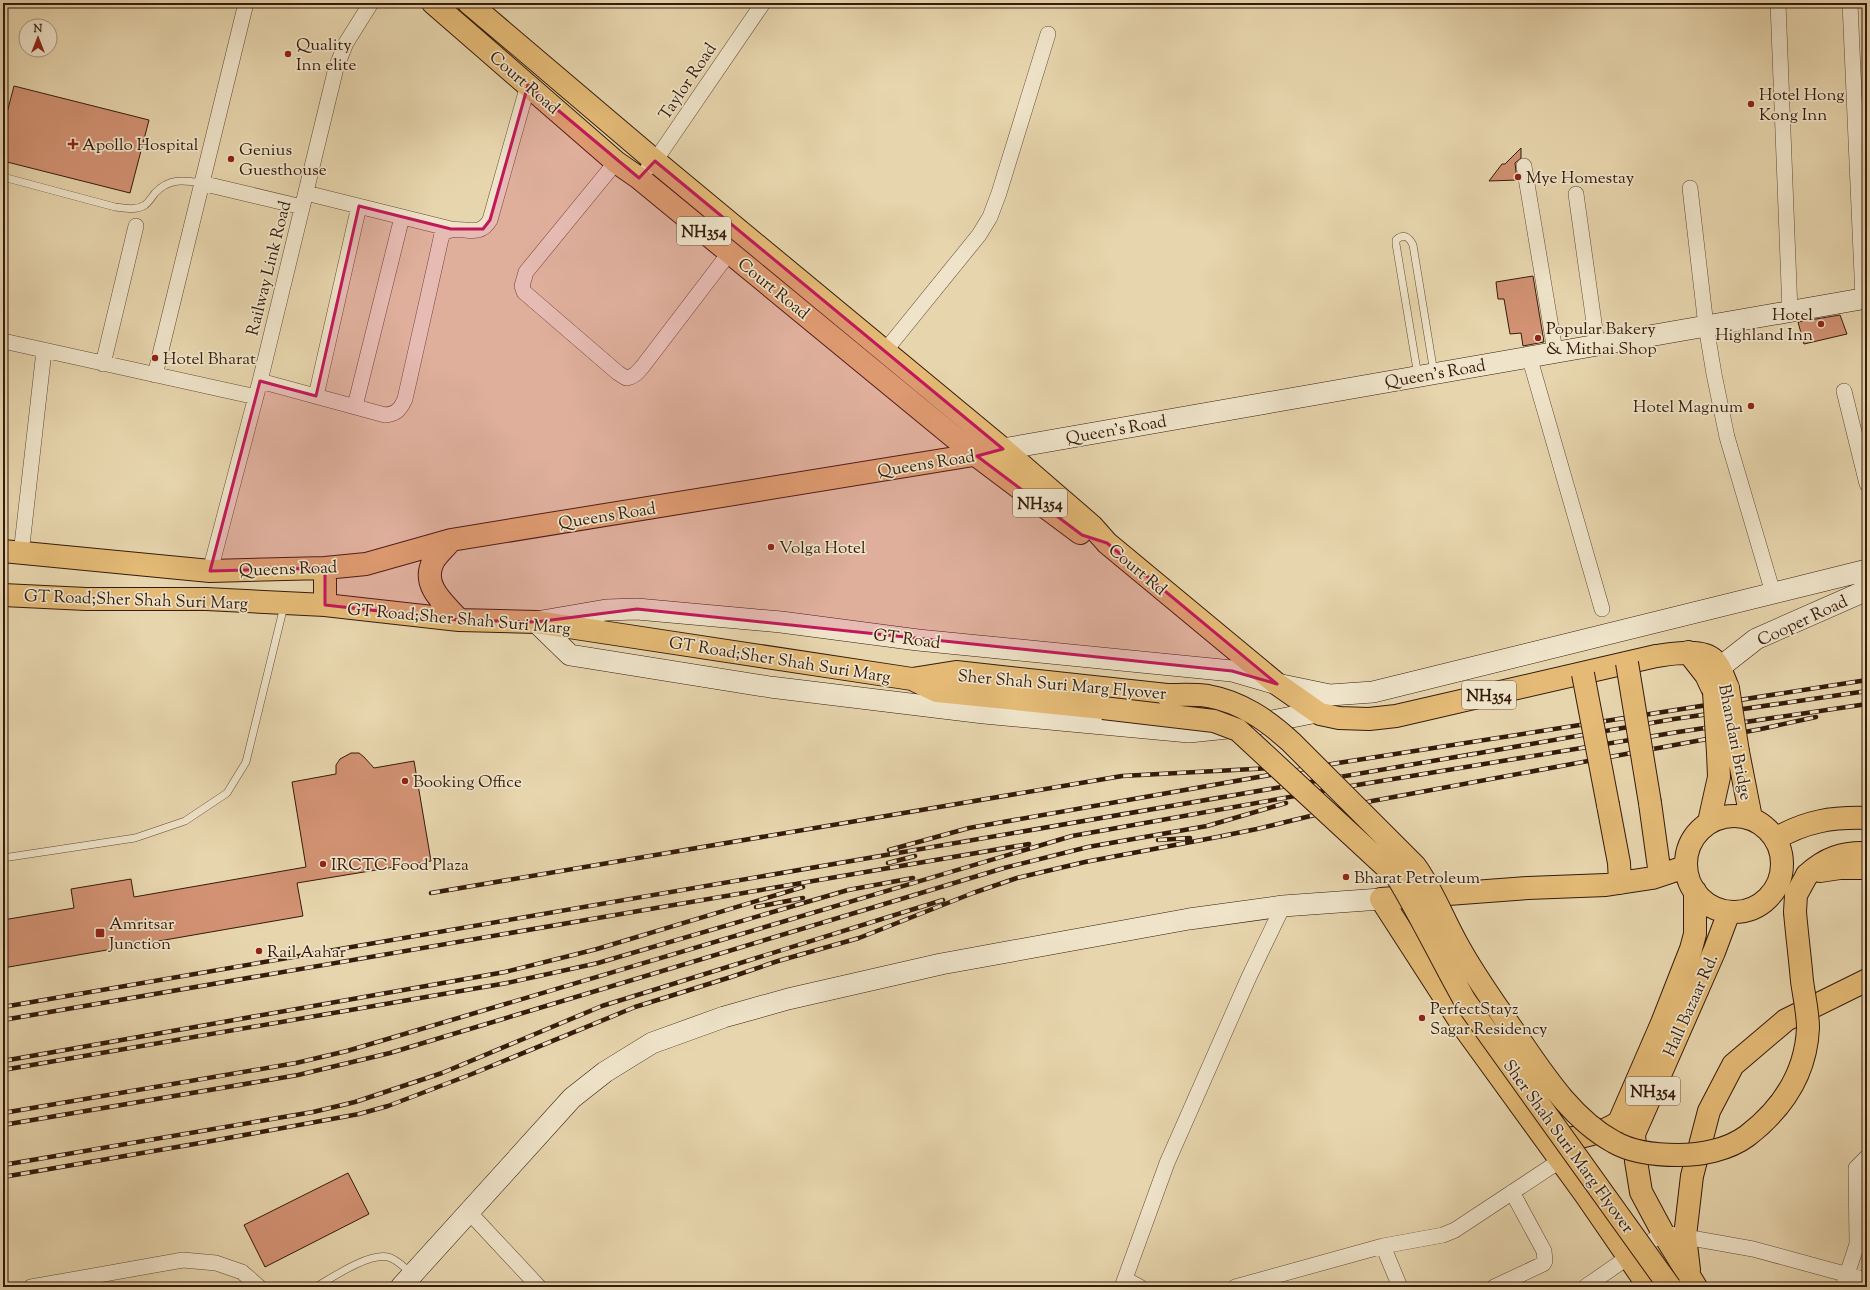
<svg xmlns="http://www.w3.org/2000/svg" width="1870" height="1290" font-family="'Sorts Mill Goudy',serif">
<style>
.building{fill:#d29273;stroke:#351b0b}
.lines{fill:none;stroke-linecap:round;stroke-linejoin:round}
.lane-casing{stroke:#624a34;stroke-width:8}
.street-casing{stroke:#624a34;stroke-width:16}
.secondary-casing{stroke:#351b0b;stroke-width:22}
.primary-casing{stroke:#351b0b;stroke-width:24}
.highway-casing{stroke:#351b0b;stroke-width:24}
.lane{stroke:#efe4ca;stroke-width:7}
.street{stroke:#efe4ca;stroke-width:15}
.secondary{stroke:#efe4ca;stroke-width:21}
.primary{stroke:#e4ba76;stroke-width:22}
.highway{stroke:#e4ba76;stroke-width:22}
.rail-casing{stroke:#351b0b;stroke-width:4.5}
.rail{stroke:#efe4ca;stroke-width:3;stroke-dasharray:9;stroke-linecap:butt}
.primary-bridge-casing{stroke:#351b0b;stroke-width:24;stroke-linecap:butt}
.highway-bridge-casing{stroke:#351b0b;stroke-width:24;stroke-linecap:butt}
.primary-bridge{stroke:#e4ba76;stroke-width:22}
.highway-bridge{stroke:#e4ba76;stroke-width:22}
.marked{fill:#c2185b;fill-opacity:0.2;stroke:#c2185b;stroke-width:3;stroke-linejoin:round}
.poi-dot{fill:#8f2418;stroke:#efe4ca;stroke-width:1.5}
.labels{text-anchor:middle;stroke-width:3.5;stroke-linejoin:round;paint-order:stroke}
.shield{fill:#efe4ca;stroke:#6d5744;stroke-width:1}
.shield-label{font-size:16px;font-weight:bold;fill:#351b0b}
.poi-label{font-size:17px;fill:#351b0b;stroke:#efe4ca;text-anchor:start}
.street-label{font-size:17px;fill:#351b0b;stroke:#efe4ca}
</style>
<rect width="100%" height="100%" fill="#e7d5ad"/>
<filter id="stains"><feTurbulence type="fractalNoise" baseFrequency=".005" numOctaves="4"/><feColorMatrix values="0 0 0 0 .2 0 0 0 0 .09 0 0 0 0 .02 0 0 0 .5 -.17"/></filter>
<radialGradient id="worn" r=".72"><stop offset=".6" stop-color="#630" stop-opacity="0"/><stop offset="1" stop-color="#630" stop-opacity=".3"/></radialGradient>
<!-- building -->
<path class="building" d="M14,86L149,120L130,193L3,161V128Z
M1521,148V158L1515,163L1517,180L1489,181L1502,164H1505Z
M1533,276L1544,342L1523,346L1521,333L1510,334L1504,299H1498L1496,282Z
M1840,315L1847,334L1804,344L1798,322Z
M351,753H359L364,757L374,768L414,761L431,861L297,883L303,916L3,968V920L74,908L71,889L131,879L134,897L306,867L292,782L336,774V765L340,759Z
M348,1173L369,1214L265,1267L244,1225Z"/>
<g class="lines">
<!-- lane casing -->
<g class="lane-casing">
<path id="lane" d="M3,177L115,207C124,208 136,211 145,205C149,202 152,197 155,193C169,178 184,180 201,183
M1418,376L1396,244V240C1404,233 1409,237 1413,245L1434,373
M3,858L135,838L185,821L227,793L246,762L284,606
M316,1287C333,1277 368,1253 388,1257C395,1258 405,1268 411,1273"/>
</g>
<!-- street casing -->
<g class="street-casing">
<path id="street" d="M1778,3L1790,312
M1850,3L1863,298
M616,162L526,272L522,286L524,292L618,373L626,378C634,377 638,372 643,366L730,252
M1524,166L1555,351
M648,168L655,161L763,3
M201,183L302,207
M1690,188L1706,326L1714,374L1727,437L1773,593
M306,193L451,229
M1576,194L1597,344
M3,341L256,397
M885,351L979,235L990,217L999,193L1048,34
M1529,356L1602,609
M103,364L136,226
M155,375L246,3
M260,381L385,415C396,414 400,410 405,399L442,234C459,221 477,242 490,220L528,85
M1844,391L1867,484
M316,396L359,206
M355,406L402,217
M21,554L44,351
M210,571L260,381L336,68L346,43L371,3
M1867,1157L1856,1168L1857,1244L1867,1248
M469,1212L539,1287
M1383,1246L1400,1287
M1125,1279L1140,1287
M31,1287L183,1260L216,1263L242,1272L259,1287
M1122,1287L1167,1163L1249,977L1283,906
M1235,1287L1383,1246L1443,1235L1455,1230L1561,1160
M1494,1287L1543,1264L1545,1261L1544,1251L1512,1192
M1585,1287L1663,1233L1753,1249L1867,1280
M1843,1287L1857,1244L1867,1241"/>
</g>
<!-- secondary casing -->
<g class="secondary-casing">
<path id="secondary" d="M1003,449L1867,298
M542,621L606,610L637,609L781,622L918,640L1232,671L1277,684L1330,695L1373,692L1867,570
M536,622L570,655L770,687L984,713L1189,732L1247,726L1317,712
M1719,668L1756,639L1867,590
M401,1287L572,1098L605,1072L652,1043L724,1017L788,999L941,964L1189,919L1283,906L1381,899"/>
</g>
<!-- primary casing -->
<g class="primary-casing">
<path id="primary" d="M451,540C446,547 437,554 433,562C421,586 445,604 459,620
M3,551L210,571L325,568L366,564L451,540L992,452
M325,568V605
M3,595L86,599H206L325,605L459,620L536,622L912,679L956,672L1167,695
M912,679L937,691L1103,708
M1795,912L1796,895L1807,875"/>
</g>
<!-- highway casing -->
<g class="highway-casing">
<path id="highway" d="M433,3L616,162L639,178L977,456L1080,533
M469,3L655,161L1003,449L1092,526L1107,543L1277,684L1320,714L1339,718L1369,719L1396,716L1656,656C1671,654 1702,648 1714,660C1721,667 1724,679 1728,688
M1688,652L1706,675L1714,692
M1738,752L1751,818
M1650,803L1660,875
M1608,805L1619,863L1620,883
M1686 864a48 48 0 1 1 96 0a48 48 0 1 1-96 0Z
M1709,822L1719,777L1718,753
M1775,839C1806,821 1832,817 1867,818
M1820,871L1840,868H1867
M1807,875C1825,858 1843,852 1867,853
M1548,1142C1572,1138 1599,1136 1619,1122L1662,1023L1691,949L1695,934V891
M1689,1270L1685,1236L1692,1176L1709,1111L1733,1065L1786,1020L1867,980
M1649,1287L1585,1194L1463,1026L1381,899L1528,888L1606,885L1652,878L1685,867
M1696,1287L1663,1233L1641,1192L1636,1161L1634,1134L1714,952L1729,912"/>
</g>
<!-- lane -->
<use href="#lane" class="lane"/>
<!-- street -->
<use href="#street" class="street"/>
<!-- secondary -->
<use href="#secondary" class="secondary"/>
<!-- primary -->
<use href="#primary" class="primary"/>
<!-- highway -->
<use href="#highway" class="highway"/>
<!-- rail casing -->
<g class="rail-casing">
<path id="rail" d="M1468,755L1674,719L1867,691
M1222,836L1257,829L1372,801L1761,729L1816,717
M1158,840L1190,838
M889,850L969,828L1338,763L1867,680
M888,863L915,856
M431,893L1122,776L1289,767
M756,907L803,898
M3,1007L1473,754
M3,1020L1029,844
M3,1061L505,972L597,949L803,887
M3,1070L507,983L598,963L848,890L913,878
M3,1113L296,1063L347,1051L1072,836L1357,785L1678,732L1867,704
M3,1125L298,1075L390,1053L1004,868L1088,847L1207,826L1286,803
M3,1165L313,1112L355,1102L442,1073L602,1006L943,900
M3,1177L206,1142L359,1114L388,1106L472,1074L635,1007L731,977L778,961L859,938L973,893L1017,878L1085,862L1228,835"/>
</g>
<!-- rail -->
<use href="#rail" class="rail"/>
<!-- primary-bridge casing -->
<g class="primary-bridge-casing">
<path id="primary-bridge" d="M1167,695C1180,695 1194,694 1208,696C1241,702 1267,720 1291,742L1415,866C1434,892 1444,922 1460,949C1475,976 1493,1001 1510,1026C1539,1067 1568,1117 1614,1142C1633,1153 1656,1155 1678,1155C1701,1155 1728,1150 1747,1136C1782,1109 1806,1074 1808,1028C1808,1013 1804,996 1802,981C1800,958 1797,935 1795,912
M1103,708L1214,721L1238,730L1398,878C1422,918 1442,960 1465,1001L1670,1287"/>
</g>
<!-- highway-bridge casing -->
<g class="highway-bridge-casing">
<path id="highway-bridge" d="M1627,663L1650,803
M1583,674L1608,805
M1728,688L1738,752
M1714,692L1718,753"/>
</g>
<!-- primary-bridge -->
<use href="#primary-bridge" class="primary-bridge"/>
<!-- highway-bridge -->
<use href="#highway-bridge" class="highway-bridge"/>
</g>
<!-- marked area -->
<path class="marked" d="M528,85L639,178L655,161L1003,449L977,456L1082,535L1107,543L1277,684L1232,671L637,609L536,622L459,620L325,605V568L210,571L260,381L316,396L359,206L451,229H483L490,220Z"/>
<!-- markers -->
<g class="poi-dot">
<circle cx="288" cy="54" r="4"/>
<circle cx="1751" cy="104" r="4"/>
<path d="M71 138h4v4h4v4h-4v4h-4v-4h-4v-4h4z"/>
<circle cx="231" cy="159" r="4"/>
<circle cx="1518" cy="177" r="4"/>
<circle cx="1821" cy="324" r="4"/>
<circle cx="1538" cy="338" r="4"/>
<circle cx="155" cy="358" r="4"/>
<circle cx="1751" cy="406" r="4"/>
<circle cx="771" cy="547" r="4"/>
<circle cx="405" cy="781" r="4"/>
<circle cx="323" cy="864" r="4"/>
<circle cx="1346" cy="877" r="4"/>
<rect x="95" y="928" width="10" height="10" rx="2"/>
<circle cx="259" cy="951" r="4"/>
<circle cx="1422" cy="1018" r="4"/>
</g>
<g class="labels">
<!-- shield labels -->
<g class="shield">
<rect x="677" y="217" width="54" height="28" rx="3"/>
<rect x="1013" y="489" width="54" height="28" rx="3"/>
<rect x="1462" y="681" width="54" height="28" rx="3"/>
<rect x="1626" y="1077" width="54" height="28" rx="3"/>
</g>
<g class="shield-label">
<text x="704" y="237">NH354</text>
<text x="1040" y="509">NH354</text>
<text x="1489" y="701">NH354</text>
<text x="1653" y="1097">NH354</text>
</g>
<!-- poi labels -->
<g class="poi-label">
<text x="296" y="50">Quality<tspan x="296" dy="20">Inn elite</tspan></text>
<text x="1759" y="100">Hotel Hong<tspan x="1759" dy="20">Kong Inn</tspan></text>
<text x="82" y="150">Apollo Hospital</text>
<text x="239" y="155">Genius<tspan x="239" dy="20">Guesthouse</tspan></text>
<text x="1526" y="183">Mye Homestay</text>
<text x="1813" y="320" text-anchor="end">Hotel<tspan x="1813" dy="20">Highland Inn</tspan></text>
<text x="1546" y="334">Popular Bakery<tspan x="1546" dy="20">&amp; Mithai Shop</tspan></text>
<text x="163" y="364">Hotel Bharat</text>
<text x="1743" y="412" text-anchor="end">Hotel Magnum</text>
<text x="779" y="553">Volga Hotel</text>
<text x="413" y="787">Booking Office</text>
<text x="331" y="870">IRCTC Food Plaza</text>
<text x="1354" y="883">Bharat Petroleum</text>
<text x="109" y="929">Amritsar<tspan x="109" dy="20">Junction</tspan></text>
<text x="267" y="957">Rail Aahar</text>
<text x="1430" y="1014">PerfectStayz<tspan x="1430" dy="20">Sagar Residency</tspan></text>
</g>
<!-- street labels -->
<g class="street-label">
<text transform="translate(687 81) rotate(-56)" y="6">Taylor Road</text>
<text transform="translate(525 82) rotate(41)" y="6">Court Road</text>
<text transform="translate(268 268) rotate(-76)" y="6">Railway Link Road</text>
<text transform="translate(774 288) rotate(39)" y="6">Court Road</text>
<text transform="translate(1435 373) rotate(-10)" y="6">Queen's Road</text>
<text transform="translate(1116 429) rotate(-10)" y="6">Queen's Road</text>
<text transform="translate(926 463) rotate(-9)" y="6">Queens Road</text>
<text transform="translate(607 515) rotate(-9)" y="6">Queens Road</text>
<text transform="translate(288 568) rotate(-2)" y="6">Queens Road</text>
<text transform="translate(1138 569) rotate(40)" y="6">Court Rd</text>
<text transform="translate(136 599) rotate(2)" y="6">GT Road;Sher Shah Suri Marg</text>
<text transform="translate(459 618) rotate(5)" y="6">GT Road;Sher Shah Suri Marg</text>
<text transform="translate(1802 620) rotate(-25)" y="6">Cooper Road</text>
<text transform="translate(907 638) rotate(7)" y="6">GT Road</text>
<text transform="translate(780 659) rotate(9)" y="6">GT Road;Sher Shah Suri Marg</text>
<text transform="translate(1062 684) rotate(5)" y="6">Sher Shah Suri Marg Flyover</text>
<text transform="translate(1736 742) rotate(79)" y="6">Bhandari Bridge</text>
<text transform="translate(1690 1005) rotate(-66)" y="6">Hall Bazaar Rd.</text>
<text transform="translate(1569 1146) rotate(54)" y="6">Sher Shah Suri Marg Flyover</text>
</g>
</g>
<!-- margin -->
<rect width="1870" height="1290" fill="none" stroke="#e7d5ad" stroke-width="16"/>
<rect x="4" y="4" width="1862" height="1282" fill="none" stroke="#351b0b" stroke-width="2"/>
<rect x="8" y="8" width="1854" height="1274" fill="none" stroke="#351b0b"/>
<!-- north arrow -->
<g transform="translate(38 38)"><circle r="19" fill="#efe4ca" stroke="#a5947e"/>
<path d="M0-3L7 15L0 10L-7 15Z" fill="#8f2418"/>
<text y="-6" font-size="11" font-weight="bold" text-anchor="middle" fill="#351b0b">N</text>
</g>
<rect width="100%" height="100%" filter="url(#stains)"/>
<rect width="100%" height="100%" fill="url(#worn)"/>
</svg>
